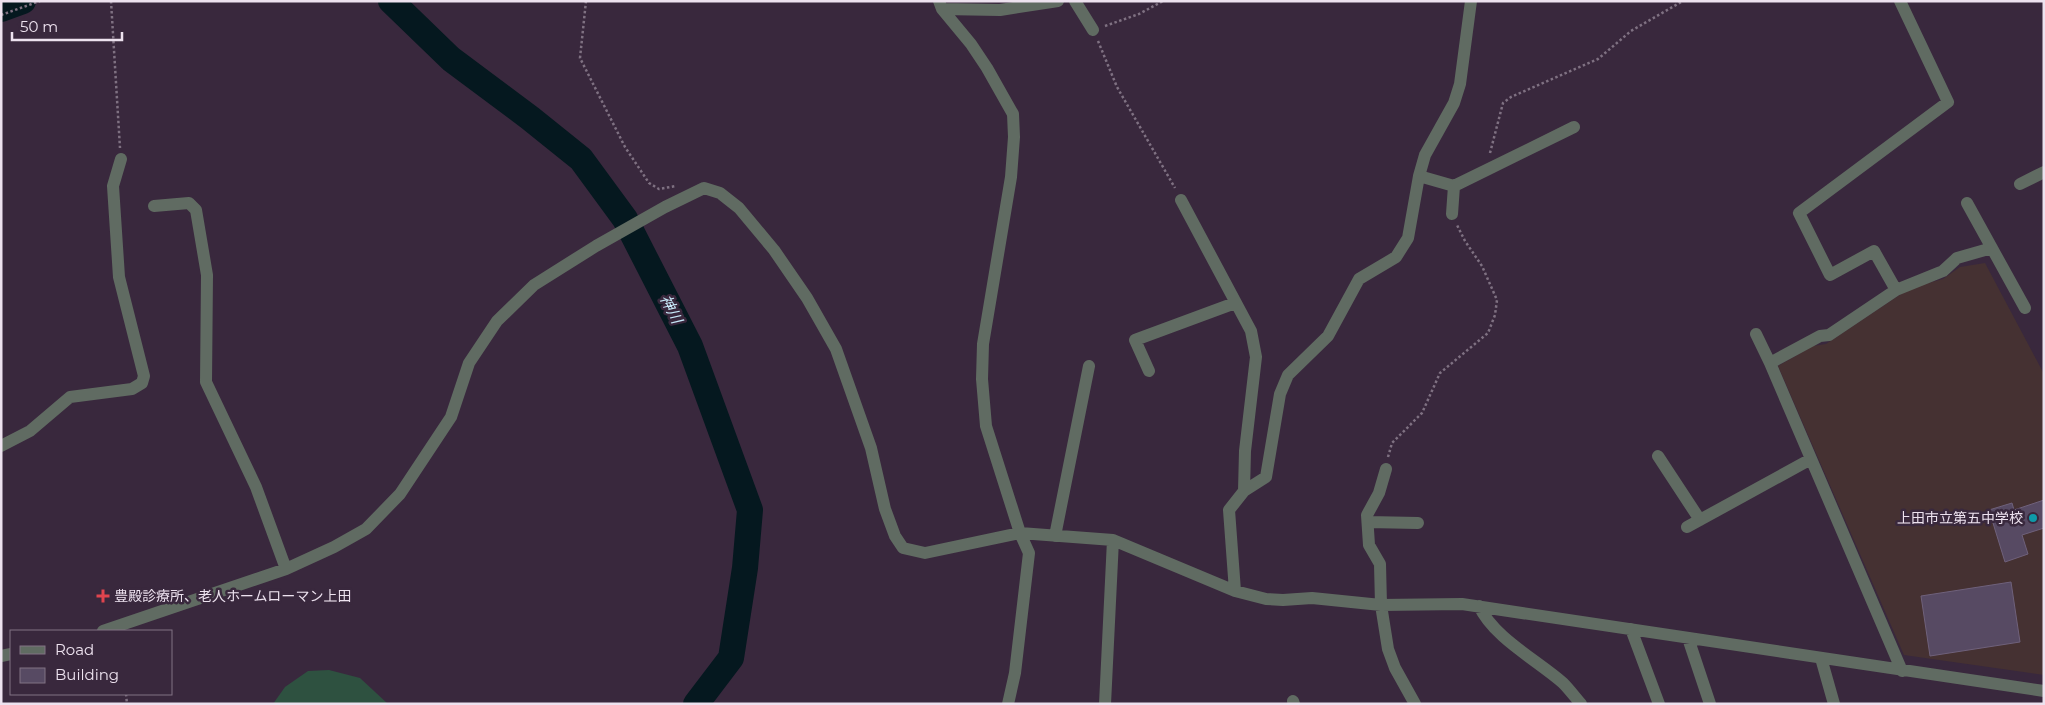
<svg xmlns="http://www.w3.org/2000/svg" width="2045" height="705" font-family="Montserrat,'Noto Sans JP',sans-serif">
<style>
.education{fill:#453132}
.green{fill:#2e5140}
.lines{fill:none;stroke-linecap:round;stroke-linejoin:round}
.river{stroke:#05181f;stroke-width:26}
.building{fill:#574a63;stroke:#6f617b}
.path{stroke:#7f7182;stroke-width:2.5;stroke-dasharray:2.5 2.5;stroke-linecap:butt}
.minor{stroke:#606b62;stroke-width:12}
.culture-dot{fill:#0f9aa8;stroke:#39283d;stroke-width:2}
.health-dot{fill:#e0444e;stroke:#39283d;stroke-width:2}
.labels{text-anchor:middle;stroke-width:5;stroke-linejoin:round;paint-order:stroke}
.poi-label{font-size:14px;fill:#ede2ef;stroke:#39283d;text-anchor:end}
.water-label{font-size:15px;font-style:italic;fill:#c8eafa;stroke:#39283d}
</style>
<rect width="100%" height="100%" fill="#39283d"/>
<!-- education -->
<path class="education" d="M1985,263L2044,374V675L1904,655L1778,366L1813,346L1826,344L1910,288L1943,279L1960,267Z"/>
<!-- green -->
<path class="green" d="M329,670L360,678L388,704H273L285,687L308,671Z"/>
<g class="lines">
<!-- river -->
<path class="river" d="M391,1L451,59L530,118L581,159L625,219L690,346L750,510L745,568L731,658L696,704
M1,9L23,1"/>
</g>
<!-- building -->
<path class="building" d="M2044,500V528L2022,535L2028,554L2005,562L1989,510L2012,503L2014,510Z
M2011,582L2020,642L1930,656L1921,596Z"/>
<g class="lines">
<!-- path -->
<path class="path" d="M111,1L120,148
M586,1L580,58L625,147L649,183L659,189L676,186
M1,15L40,1
M1105,26L1139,14L1163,1
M1098,41L1117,87L1175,188
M1490,153L1503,103L1511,97L1598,59L1631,31L1683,1
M1388,457L1392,443L1422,413L1440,373L1488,333L1495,315L1497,300L1482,266L1465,241L1457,225
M126,694L127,704"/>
<!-- minor -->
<path class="minor" d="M939,1L942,9L971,44L987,68L1013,114L1014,137L1011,177L983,344L982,379L986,426L1020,533L1029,553L1015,673L1008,704
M1075,1L1093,30
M942,9L1000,10L1058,1
M1419,176L1454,186L1452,214
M2020,184L2044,172
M1454,186L1574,127
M1181,200L1251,331L1256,357L1245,451L1244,491
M1967,203L2025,308
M154,206L189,203L196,210L207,275L206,382L256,487L286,569
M1896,290L1874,251L1830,275L1799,213L1948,102L1900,1
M1756,334L1770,363L1902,671
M1770,363L1820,336L1829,335L1896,290L1943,271L1957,258L1992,248
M1149,371L1135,340L1235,303
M1,446L30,431L70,397L132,389L142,383L144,376L119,277L113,186L121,159
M1658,456L1700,520
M1386,469L1379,493L1367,515L1369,545L1380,564L1381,605L1388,649L1395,668L1415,704
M1368,522L1418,523
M1687,527L1811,459
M1055,536L1089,366
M1235,591L1229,510L1244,491L1266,477L1280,394L1288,375L1328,336L1359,279L1396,257L1408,238L1419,176L1425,155L1454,103L1460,84L1471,1
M1479,606C1494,638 1537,660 1563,683C1569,689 1575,697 1581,704
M1631,629L1659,704
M103,631L286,569L334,547L366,529L400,494L451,417L469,363L497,321L534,285L596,246L665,207L704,188L720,193L739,208L774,250L807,298L836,349L871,448L885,509L895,536L903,548L925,553L1020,533L1113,540L1235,591L1266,599L1283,600L1312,598L1381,605L1462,604L2044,691
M1688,638L1710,704
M1,656L11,654
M1821,658L1834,704
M1293,701L1294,704
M1105,704L1113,540"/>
</g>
<!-- markers -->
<circle class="culture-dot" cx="2033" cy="518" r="5"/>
<path class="health-dot" d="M100.5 588.5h5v5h5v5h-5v5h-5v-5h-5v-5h5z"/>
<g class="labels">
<!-- poi labels -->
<g class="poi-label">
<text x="2023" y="523">上田市立第五中学校</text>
<text x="114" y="601" text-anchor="start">豊殿診療所、老人ホームローマン上田</text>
</g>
<!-- water labels -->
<g class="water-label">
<text transform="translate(671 309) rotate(63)" y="5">神川</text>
</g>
</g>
<!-- border -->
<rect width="2045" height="705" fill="none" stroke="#ede2ef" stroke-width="5"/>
<!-- legend -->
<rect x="10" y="630" width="162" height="65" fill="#39283d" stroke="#817284"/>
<rect x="20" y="646" width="25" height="8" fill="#606b62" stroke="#817284"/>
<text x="55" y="655" font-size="15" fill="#ede2ef">Road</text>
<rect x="20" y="668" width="25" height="15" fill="#574a63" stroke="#817284"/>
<text x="55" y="680" font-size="15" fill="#ede2ef">Building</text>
<!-- scale -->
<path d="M12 32v8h110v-8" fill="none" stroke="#ede2ef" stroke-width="2.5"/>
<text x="20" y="32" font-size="15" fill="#ede2ef" stroke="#39283d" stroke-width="4" paint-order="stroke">50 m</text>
</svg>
